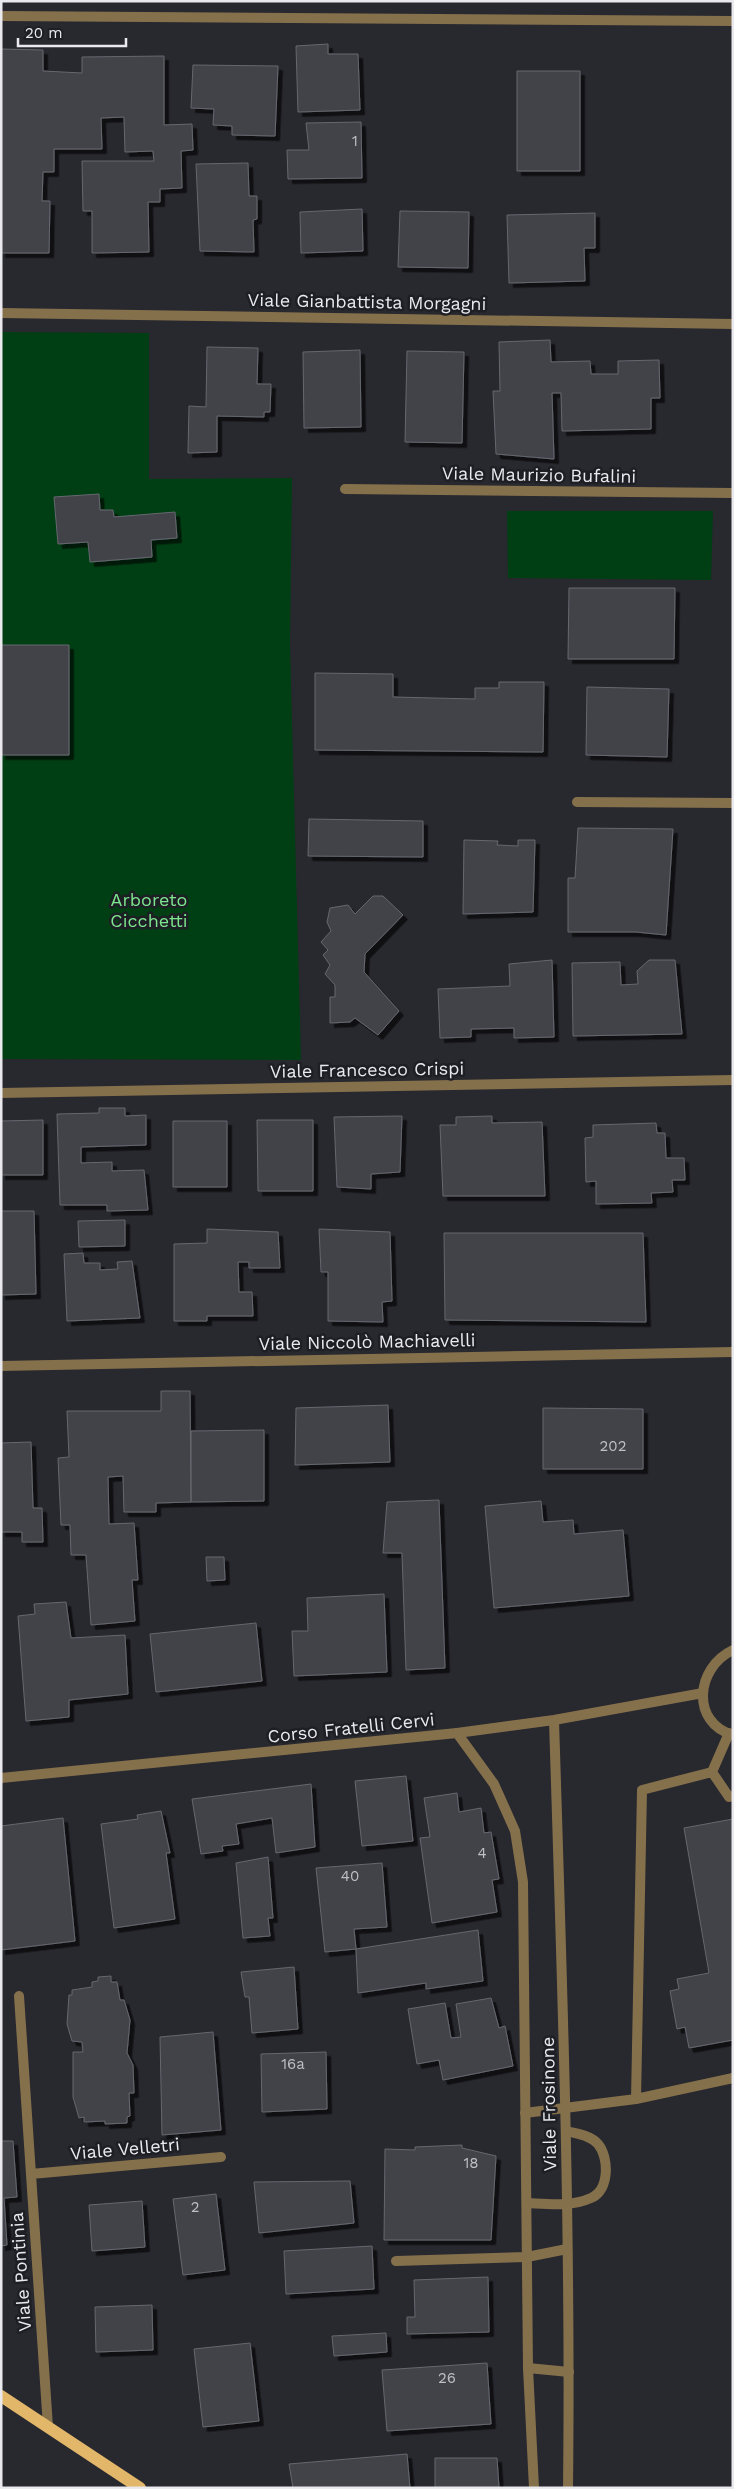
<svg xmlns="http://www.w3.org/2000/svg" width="734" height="2489" font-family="'Work Sans',sans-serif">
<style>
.green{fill:#003f13}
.building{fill:#42424a;stroke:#66676f;filter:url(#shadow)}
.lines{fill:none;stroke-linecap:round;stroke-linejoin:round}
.service{stroke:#85704c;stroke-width:10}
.minor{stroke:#85704c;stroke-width:10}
.tertiary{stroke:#85704c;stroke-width:10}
.primary{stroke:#e2b76a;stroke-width:12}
.labels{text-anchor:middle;stroke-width:5;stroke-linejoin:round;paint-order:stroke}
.number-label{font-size:15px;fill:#bfbfc5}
.street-label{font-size:18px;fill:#e9e9ee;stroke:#1e1e25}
.park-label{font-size:18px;fill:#7ce68e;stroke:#1e1e25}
</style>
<defs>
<filter id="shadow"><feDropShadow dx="4.5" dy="4.5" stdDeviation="0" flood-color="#0009"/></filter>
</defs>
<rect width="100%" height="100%" fill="#28282f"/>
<!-- green -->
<path class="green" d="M1,332L149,333V479L292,478L290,645L301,1060L1,1059Z
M507,511H713L711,580L508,578Z"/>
<!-- building -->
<path class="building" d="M328,44V54H358L360,110L298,112L296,46Z
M1,49L43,50V71L82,73V57L164,56V125L192,124L193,150L181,151L182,188L160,189V202H148L149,252L92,253V211H83L82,161H154L153,151L125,152L124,117L101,118L102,149H54V172H43L42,201H50L49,253H1Z
M193,65L278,66L275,136L232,135V126L213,125L214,109L191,108Z
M517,71H580V171H517Z
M361,122L362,178L288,179L287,150H309L306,123Z
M248,163L249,196H257V219L253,220L254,252L200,251L196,164Z
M362,209L363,251L301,253L300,212Z
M400,211L469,212L468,268L398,267Z
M595,213V248H584L585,281L509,283L507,215Z
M550,340L551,362L590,361L591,374H618V361L659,360L660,398H651V429L562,431L561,393H552L554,459L496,454L493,391H500L499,342Z
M207,347L258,348L257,384H271L270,412H264V417L217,416V452L188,453L189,406L206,407Z
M360,350L361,427L304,428L303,352Z
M407,351L464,352L462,443L405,442Z
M99,494L100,510H113L114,517L175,512L177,538L151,540L152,557L90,562L88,542L58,544L54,497Z
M569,588H675L674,659H568Z
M1,645H69V755H1Z
M315,673L393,674V697L475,699V688H499V682H544L543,752L315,750Z
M587,687L669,689L667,757L586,755Z
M309,819L423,821V857L308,856Z
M578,828L673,829L666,935L636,932H568V878H575Z
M464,840L498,841L497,845L518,846V840H535L533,912L463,914Z
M373,896H383L403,915L365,954L364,972L399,1011L378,1035L355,1018L350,1022L330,1023V997H335V985L325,974L330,965L323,955L328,950L321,942L331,931L327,922L330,908L348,905L355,914Z
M552,960L554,1037L514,1038V1028L471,1029V1037L440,1038L438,989L510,986L509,964Z
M649,960H675L682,1034L573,1036L572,963L620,962L621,985L638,984L637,971Z
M99,1108H125V1116L146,1115V1145L81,1147V1163L112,1162V1171L144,1170L148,1210L107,1211V1205H60L57,1114L99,1113Z
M402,1116L400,1172L371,1174V1189L337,1187L334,1117Z
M492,1116V1123L542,1122L545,1196H443L440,1125H456V1117Z
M43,1120V1175H1V1121Z
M257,1120H313V1191H258Z
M173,1121H227V1187H173Z
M656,1123L657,1133H665L666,1158H684L685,1180H672L673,1192L651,1193L652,1203L596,1204V1181L586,1182L585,1138L593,1137V1125Z
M1,1211H34L36,1294L1,1295Z
M125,1220V1246L79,1247L78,1221Z
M207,1229L278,1232L280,1268H249V1262H238L239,1292H252L253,1316H207V1321H174V1244L207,1243Z
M319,1229L390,1232L392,1301L382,1302L383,1322L328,1321V1272H321Z
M444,1233H643L646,1322L445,1320Z
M83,1253L84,1263H100V1270L118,1269L117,1262L132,1261L140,1318L67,1321L64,1254Z
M161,1391H190L191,1502L156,1503V1512H124L123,1476L108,1477L109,1524L134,1523L138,1580H132L135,1621L91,1625L86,1555H71L70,1525H61L58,1458L69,1457L67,1411H161Z
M388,1405L390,1462L295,1465L296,1408Z
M543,1408L643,1409V1469H543Z
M264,1430V1501L191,1502V1431Z
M31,1442L33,1508H42L43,1542H22V1532H1V1443Z
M439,1500L445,1668L406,1670L402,1553H383L387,1502Z
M541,1501L543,1522L573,1520L574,1534L623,1530L629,1596L494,1608L485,1506Z
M206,1557H224L225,1580L207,1581Z
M384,1594L387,1672L294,1676L292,1631H308L307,1598Z
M66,1602L71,1638L125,1635L128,1694L69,1700V1717L26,1721L18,1616L35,1614L34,1604Z
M256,1623L262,1681L156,1692L150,1634Z
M406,1776L413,1841L362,1846L355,1781Z
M311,1784L315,1847L276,1853L272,1818L236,1824L239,1844L222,1846L223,1851L201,1854L192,1799Z
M457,1793L459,1812L481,1808L484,1833L491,1832L499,1879L492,1880L497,1912L432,1923L420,1838L430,1837L424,1798Z
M161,1811L170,1853H166L175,1919L114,1928L101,1824L138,1819L137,1815Z
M63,1818L75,1941L1,1950V1826Z
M733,1819V2040L689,2048L685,2027L677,2029L670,1991L679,1989L677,1979L709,1973L684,1828Z
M268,1857L273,1918H268L270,1936L243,1938L236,1863Z
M382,1863L387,1927L354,1929L356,1949L325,1952L316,1868Z
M478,1930L483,1981L426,1989V1983L358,1993L356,1949Z
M294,1967L298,2029L252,2033L249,1997H245L241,1972Z
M111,1976V1982H117L120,2000H124L130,2020L127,2053L133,2065L134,2093H129L130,2116L127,2117V2123L105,2124V2121L84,2122V2117L79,2118L73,2097V2052H83L82,2042L72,2041L67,2024L69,1995H72V1990L92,1987V1982L98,1981V1977Z
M491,1998L499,2028L505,2026L513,2066L443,2080L439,2060L417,2064L408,2009L445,2003L451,2038L461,2037L456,2004Z
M213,2032L221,2130L162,2135L160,2037Z
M326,2052L327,2109L262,2112L261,2054Z
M1,2141H13L17,2197L4,2198L7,2245L1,2246Z
M462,2145V2148L496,2156L491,2240H384L385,2149L415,2150V2147Z
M350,2181L354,2223L259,2233L254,2182Z
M216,2194L225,2270L183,2275L173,2199Z
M142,2201L145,2247L92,2251L89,2205Z
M372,2246L374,2289L286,2294L284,2251Z
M488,2277L489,2332L407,2334V2317H415L414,2280Z
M152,2305L153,2350L96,2352L95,2307Z
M386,2333L387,2352L334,2356L332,2336Z
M250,2343L259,2421L203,2427L194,2349Z
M487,2363L491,2424L387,2431L382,2370Z
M407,2454L410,2488H293L289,2464Z
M435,2458H497L499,2488H435Z"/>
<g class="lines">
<!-- service -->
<path class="service" d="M712,1772L729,1797L733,1796
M636,2099L733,2078
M525,2113L636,2099L642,1790L712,1772L729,1733
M527,2203C548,2204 571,2207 591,2198C610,2190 609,2157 598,2144C590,2135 577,2134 566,2131
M396,2261L527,2257L567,2249
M528,2368L569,2372"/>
<!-- minor -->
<path class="minor" d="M1,16L733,21
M1,313L733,324
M345,489L733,493
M577,802L733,803
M1,1093L733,1080
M1,1366L733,1352
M1,1778L457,1733
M19,1996L48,2427
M31,2174L221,2157"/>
<!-- tertiary -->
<path class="tertiary" d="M733,1650C695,1668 691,1723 733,1735
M554,1720C562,1976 571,2232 568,2488
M534,2488L528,2368L523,1882L515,1831L494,1784L457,1733L554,1720L703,1693"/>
<!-- primary -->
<path class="primary" d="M1,2396L140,2488"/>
</g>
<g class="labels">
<!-- number labels -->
<g class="number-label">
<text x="355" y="146">1</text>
<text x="613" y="1451">202</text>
<text x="482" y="1858">4</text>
<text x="350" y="1881">40</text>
<text x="293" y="2069">16a</text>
<text x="471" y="2168">18</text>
<text x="195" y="2212">2</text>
<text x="447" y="2383">26</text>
</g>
<!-- street labels -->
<g class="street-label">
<text transform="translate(367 302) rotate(1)" y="6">Viale Gianbattista Morgagni</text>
<text transform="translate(539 475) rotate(1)" y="6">Viale Maurizio Bufalini</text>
<text transform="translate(367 1070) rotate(-1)" y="6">Viale Francesco Crispi</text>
<text transform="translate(367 1342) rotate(-1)" y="6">Viale Niccolò Machiavelli</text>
<text transform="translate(351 1728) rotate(-6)" y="6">Corso Fratelli Cervi</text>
<text transform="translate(549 2104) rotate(-91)" y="6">Viale Frosinone</text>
<text transform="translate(125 2149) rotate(-5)" y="6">Viale Velletri</text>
<text transform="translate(21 2272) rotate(-94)" y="6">Viale Pontinia</text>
</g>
<!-- park labels -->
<g class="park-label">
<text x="149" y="906">Arboreto<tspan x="149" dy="21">Cicchetti</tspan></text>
</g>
</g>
<!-- border -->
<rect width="734" height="2489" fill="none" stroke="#e9e9ee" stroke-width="5"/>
<!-- scale -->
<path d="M18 38v8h108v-8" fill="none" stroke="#e9e9ee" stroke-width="2.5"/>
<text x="25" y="38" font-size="15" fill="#e9e9ee" stroke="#1e1e25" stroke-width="4" paint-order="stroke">20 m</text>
</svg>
